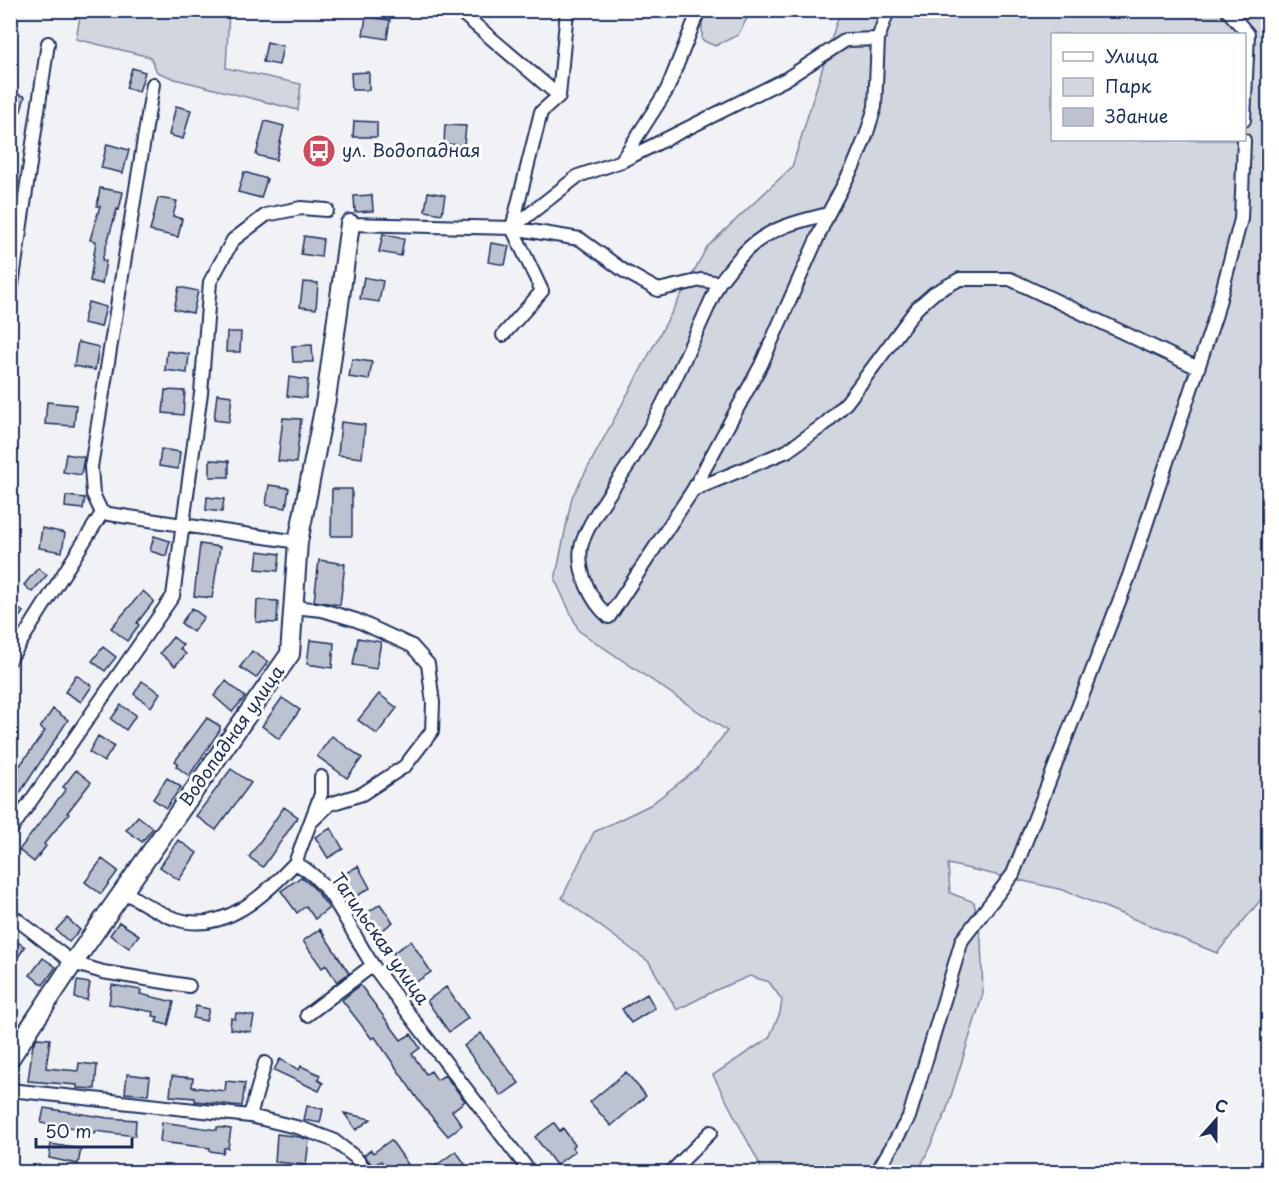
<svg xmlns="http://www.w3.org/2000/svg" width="1279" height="1183" font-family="'Playpen Sans',sans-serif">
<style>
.green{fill:#d2d6df;stroke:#76829e;stroke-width:1.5;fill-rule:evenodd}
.building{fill:#bcc2d0;stroke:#1b2f5e;stroke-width:1.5}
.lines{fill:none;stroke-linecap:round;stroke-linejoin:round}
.street-casing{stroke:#1b2f5e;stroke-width:16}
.secondary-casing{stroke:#1b2f5e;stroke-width:22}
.street{stroke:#fff;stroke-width:12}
.secondary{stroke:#fff;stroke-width:18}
.labels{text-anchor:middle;stroke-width:6;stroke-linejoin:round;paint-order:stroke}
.poi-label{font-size:18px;fill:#1b2f5e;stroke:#fff;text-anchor:start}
.street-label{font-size:18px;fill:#1b2f5e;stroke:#fff}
</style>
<rect width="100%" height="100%" fill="#f1f2f5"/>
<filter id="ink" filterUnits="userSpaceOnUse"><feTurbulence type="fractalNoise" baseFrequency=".0167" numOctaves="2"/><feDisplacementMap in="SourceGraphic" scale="12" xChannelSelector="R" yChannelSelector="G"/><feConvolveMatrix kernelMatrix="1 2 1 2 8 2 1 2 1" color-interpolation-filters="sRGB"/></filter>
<g filter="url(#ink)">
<!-- green -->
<path class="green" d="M81,11H229L226,68L301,84L298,110L175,79L157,72L150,57L76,39Z
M702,11H751L738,35L715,46L702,40Z
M840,11H1268V891L1217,953L1063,890L948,864L950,893L974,902L981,940L983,994L946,1112L918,1172H761L760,1165L713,1075L769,1038L780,1013L782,1000L769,982L750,976L716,990L677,1010L649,962L562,898L594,832L650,805L697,769L727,731L579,631L555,580L572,497L707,247L792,167ZM1052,34H1244V140H1052Z"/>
<!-- building -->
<path class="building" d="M366,17L390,20L387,39L363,35Z
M267,42L283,46L279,65L263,62Z
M132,68L145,72L139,92L126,88Z
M369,72V90H352L351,73Z
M10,93L25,96L21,111L10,108Z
M176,106L191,110L183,139L169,135Z
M265,121L284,126L276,160L256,155Z
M354,121L377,122V137H353Z
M445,125L466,126L464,145L444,144Z
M107,144L129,150L123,173L101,168Z
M244,172L267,179L261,198L238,192Z
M100,188L123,192L119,210L117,209L102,260L106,261L102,284L90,281L96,241L90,240L100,206H97Z
M428,192L445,195L442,214L425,211Z
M372,195L373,211L355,212L354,196Z
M158,198L177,201L173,216L182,219L178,237L150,231Z
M383,234L404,239L401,256L379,252Z
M304,236L323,239L321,257L301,254Z
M491,243L509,246L505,265L488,262Z
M364,277L383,281L379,302L360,299Z
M303,282L318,283L316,309L300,307Z
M179,287L198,291L193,313L174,309Z
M88,302L106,307L101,327L83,323Z
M227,332H241L240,352H226Z
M78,342L99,347L95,370L74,366Z
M312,345L313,362H293L292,346Z
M167,351L189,354L187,373L165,370Z
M352,359L372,362L369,380L349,377Z
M289,377L308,380L306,398L287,396Z
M165,390L185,391L183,415L163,413Z
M217,394L232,396L229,422L214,420Z
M47,402L76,405L74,426L45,424Z
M283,418L301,419L296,463L278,461Z
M341,422L365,425L362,458L338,455Z
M161,449L180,452L178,469L159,466Z
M66,454L84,457L81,475L63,472Z
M210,460L229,461V477H210Z
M269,485L289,488L286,508L266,505Z
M332,489H352V536H331Z
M66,496L85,498L83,509L65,507Z
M207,497L224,499L222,512L206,510Z
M42,528L65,533L62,552L39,548Z
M154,536L170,541L166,556L150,551Z
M200,544L220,547L212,598L194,596Z
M258,551L280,554L278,571L256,569Z
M319,560L345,564L340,605L314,601Z
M38,568L47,575L32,592L24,585Z
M143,591L154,601L137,623L139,625L127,641L111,628Z
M257,600L278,601L277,623L256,622Z
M10,603L23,612L10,630Z
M192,608L204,617L193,632L181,623Z
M173,637L183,645L180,649L186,654L175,666L160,653Z
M358,638L381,642L376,669L353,665Z
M310,640L334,643L332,668L307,664Z
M103,647L116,657L105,671L92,661Z
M252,651L268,662L256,678L240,667Z
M76,675L92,686L81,702L65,692Z
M142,681L160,693L151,707L134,694Z
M226,681L245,697L232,712L214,696Z
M379,694L397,708L377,734L358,720Z
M282,698L300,710L279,739L262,726Z
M121,705L136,715L126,730L111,719Z
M53,709L68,720L10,808V779L45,731L40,728Z
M207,718L220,726V730L189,776L176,766L178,763L175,761Z
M98,736L114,746L104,762L89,752Z
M332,736L362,758L347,778L317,756Z
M231,769L251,783L216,830L196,816Z
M76,770L91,782L67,813L69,814L44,844L46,846L34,862L19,850L66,789L63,787Z
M167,778L181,787L166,808L153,799Z
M284,807L298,817L263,867L249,857Z
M138,816L153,828L142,842L126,830Z
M331,828L343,849L328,858L315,837Z
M178,840L197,853L179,880L160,867Z
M102,859L118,871L101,894L85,882Z
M358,866L370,888L352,899L339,877Z
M301,877L314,888L329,908L315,919L306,906L297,913L281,891Z
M380,904L393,922L380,932L366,914Z
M67,918L80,930L69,942L56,930Z
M119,922L139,935L129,948L110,935Z
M320,929L349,973L337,982L326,965L322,968L303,941Z
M10,937L25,947L10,969Z
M411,941L431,972L413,984L393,953Z
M43,958L56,967L43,985L30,975Z
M77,981L90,983L87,1000L75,998Z
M112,985L141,990L140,994L174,1002L168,1025L156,1022L158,1017L153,1016L154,1012L109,1004Z
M359,986H361L401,1040L411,1034L420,1048L412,1054L426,1074L431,1071L437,1080L445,1075L465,1101L452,1111L462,1125L448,1136L421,1104L375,1037L372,1039L342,1000Z
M446,987L468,1018L449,1032L427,1001Z
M647,994L655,1008L631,1023L622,1009Z
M196,1006L209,1009L206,1021L193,1018Z
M236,1013L254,1016L251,1032L230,1029L231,1018L235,1019Z
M481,1033L519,1083L501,1096L464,1046Z
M37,1038L50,1039L46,1068L78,1071L79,1063L97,1065L95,1089L77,1088V1085L28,1081L33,1044Z
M280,1059L299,1070L301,1066L320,1075L318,1080L323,1083L319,1091L274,1070Z
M626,1072L646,1096L611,1126L590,1102Z
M127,1074L150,1077L148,1095L125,1093Z
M172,1076L193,1078L192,1087L225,1091L226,1081L245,1083L242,1106L195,1101V1098L170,1096Z
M307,1106L323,1109L320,1123L304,1120Z
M44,1108L108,1118L136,1120L135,1136L95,1131V1134L75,1131L76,1128L41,1123Z
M344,1113L371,1119L356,1130Z
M162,1122L217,1130V1127L231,1129L228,1148H224L223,1153L210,1151V1148L160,1142Z
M554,1123L560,1131L563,1128L575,1145L572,1147L575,1151L556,1165L535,1137Z
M277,1134L300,1137L309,1140L306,1165L275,1162Z
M391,1140L414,1173H389L381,1161L373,1166L364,1155L371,1150L373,1153Z
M51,1144L81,1149L78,1164L49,1158Z
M456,1151L471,1173H426Z"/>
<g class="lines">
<!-- street casing -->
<g class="street-casing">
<path id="street" d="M458,10L559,96
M1227,10L1248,34L1244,120
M153,84L91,467L93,494L102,513L298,542
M622,160L667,90L699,10
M350,224L512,228L578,176L622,161L786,79L846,40L878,39
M512,228L541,112L559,96L567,10
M719,283C729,271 738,257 750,247C772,227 800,221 828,214
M10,298L48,43
M503,335L542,291L512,228L580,239L624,271L658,290L701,280L719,283C692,342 667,401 634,456C620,480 587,521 581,547C577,572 591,602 609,617L693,490L761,365L828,214L854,165L866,136L875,107L878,39L888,10
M693,490L787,451L825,424L847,402L917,308L934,293L960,279H1010L1198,368
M293,607L322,610L356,620L412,646L428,664L433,703L432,731L405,766L362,794L330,804L310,823
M10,659L102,513
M10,831L173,596L201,393L210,282L233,240L266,215L301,208L327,210
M295,863L321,794V777
M123,891C140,901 157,913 176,919C223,935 266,894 295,863C334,882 350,933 374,967C425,1037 478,1104 530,1172
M10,914L73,963L103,972L189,986
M307,1015L373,965
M10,1090L250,1116L300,1128L333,1140L355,1157L367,1172
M250,1116L265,1063
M671,1172L711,1132
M877,1172L909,1117L962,940L1013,874L1129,576L1216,314L1241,219L1244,140"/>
</g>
<!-- secondary casing -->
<g class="secondary-casing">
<path id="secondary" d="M10,1058L73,963L290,654L298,542L326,399L350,224"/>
</g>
<!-- street -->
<use href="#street" class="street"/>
<!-- secondary -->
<use href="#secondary" class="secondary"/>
</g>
</g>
<!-- icons -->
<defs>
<g id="bus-disc" transform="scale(1.725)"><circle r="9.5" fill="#d1495b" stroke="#fff"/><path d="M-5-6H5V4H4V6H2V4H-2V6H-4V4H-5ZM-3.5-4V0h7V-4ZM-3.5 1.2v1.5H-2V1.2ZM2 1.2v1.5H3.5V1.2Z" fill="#fff"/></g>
</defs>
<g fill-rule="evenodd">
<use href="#bus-disc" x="319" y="151"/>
</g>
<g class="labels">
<!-- poi labels -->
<g class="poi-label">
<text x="342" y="157">ул. Водопадная</text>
</g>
<!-- street labels -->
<g class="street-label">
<text transform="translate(232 736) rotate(-55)" y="6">Водопадная улица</text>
<text transform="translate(380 939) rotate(55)" y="6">Тагильская улица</text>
</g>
</g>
<!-- margin -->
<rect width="1279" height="1183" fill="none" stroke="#fff" stroke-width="36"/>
<rect x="18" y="18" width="1243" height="1147" fill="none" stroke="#1b2f5e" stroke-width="2" filter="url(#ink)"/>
<!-- legend -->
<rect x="1051" y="33" width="195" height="108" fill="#ffffff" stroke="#a4acbf" stroke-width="1.5"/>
<rect x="1063" y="52" width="30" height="9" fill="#ffffff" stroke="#a4acbf" stroke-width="1.5"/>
<text x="1105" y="63" font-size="18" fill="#1b2f5e">Улица</text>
<rect x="1063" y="78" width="30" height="18" fill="#d2d6df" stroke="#a4acbf" stroke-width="1.5"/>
<text x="1105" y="93" font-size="18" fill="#1b2f5e">Парк</text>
<rect x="1063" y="108" width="30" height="18" fill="#bcc2d0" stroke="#a4acbf" stroke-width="1.5"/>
<text x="1105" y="123" font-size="18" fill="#1b2f5e">Здание</text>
<!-- north arrow -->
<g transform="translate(1216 1120) rotate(21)" stroke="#ffffff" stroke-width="4.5" paint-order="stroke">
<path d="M0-4.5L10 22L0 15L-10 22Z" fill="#1b2f5e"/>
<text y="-9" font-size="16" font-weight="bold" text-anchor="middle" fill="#1b2f5e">С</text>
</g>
<!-- scale -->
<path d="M36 1138v9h96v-9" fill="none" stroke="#1b2f5e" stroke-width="3"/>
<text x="45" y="1138" font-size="18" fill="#1b2f5e" stroke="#ffffff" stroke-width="4.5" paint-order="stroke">50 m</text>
</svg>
